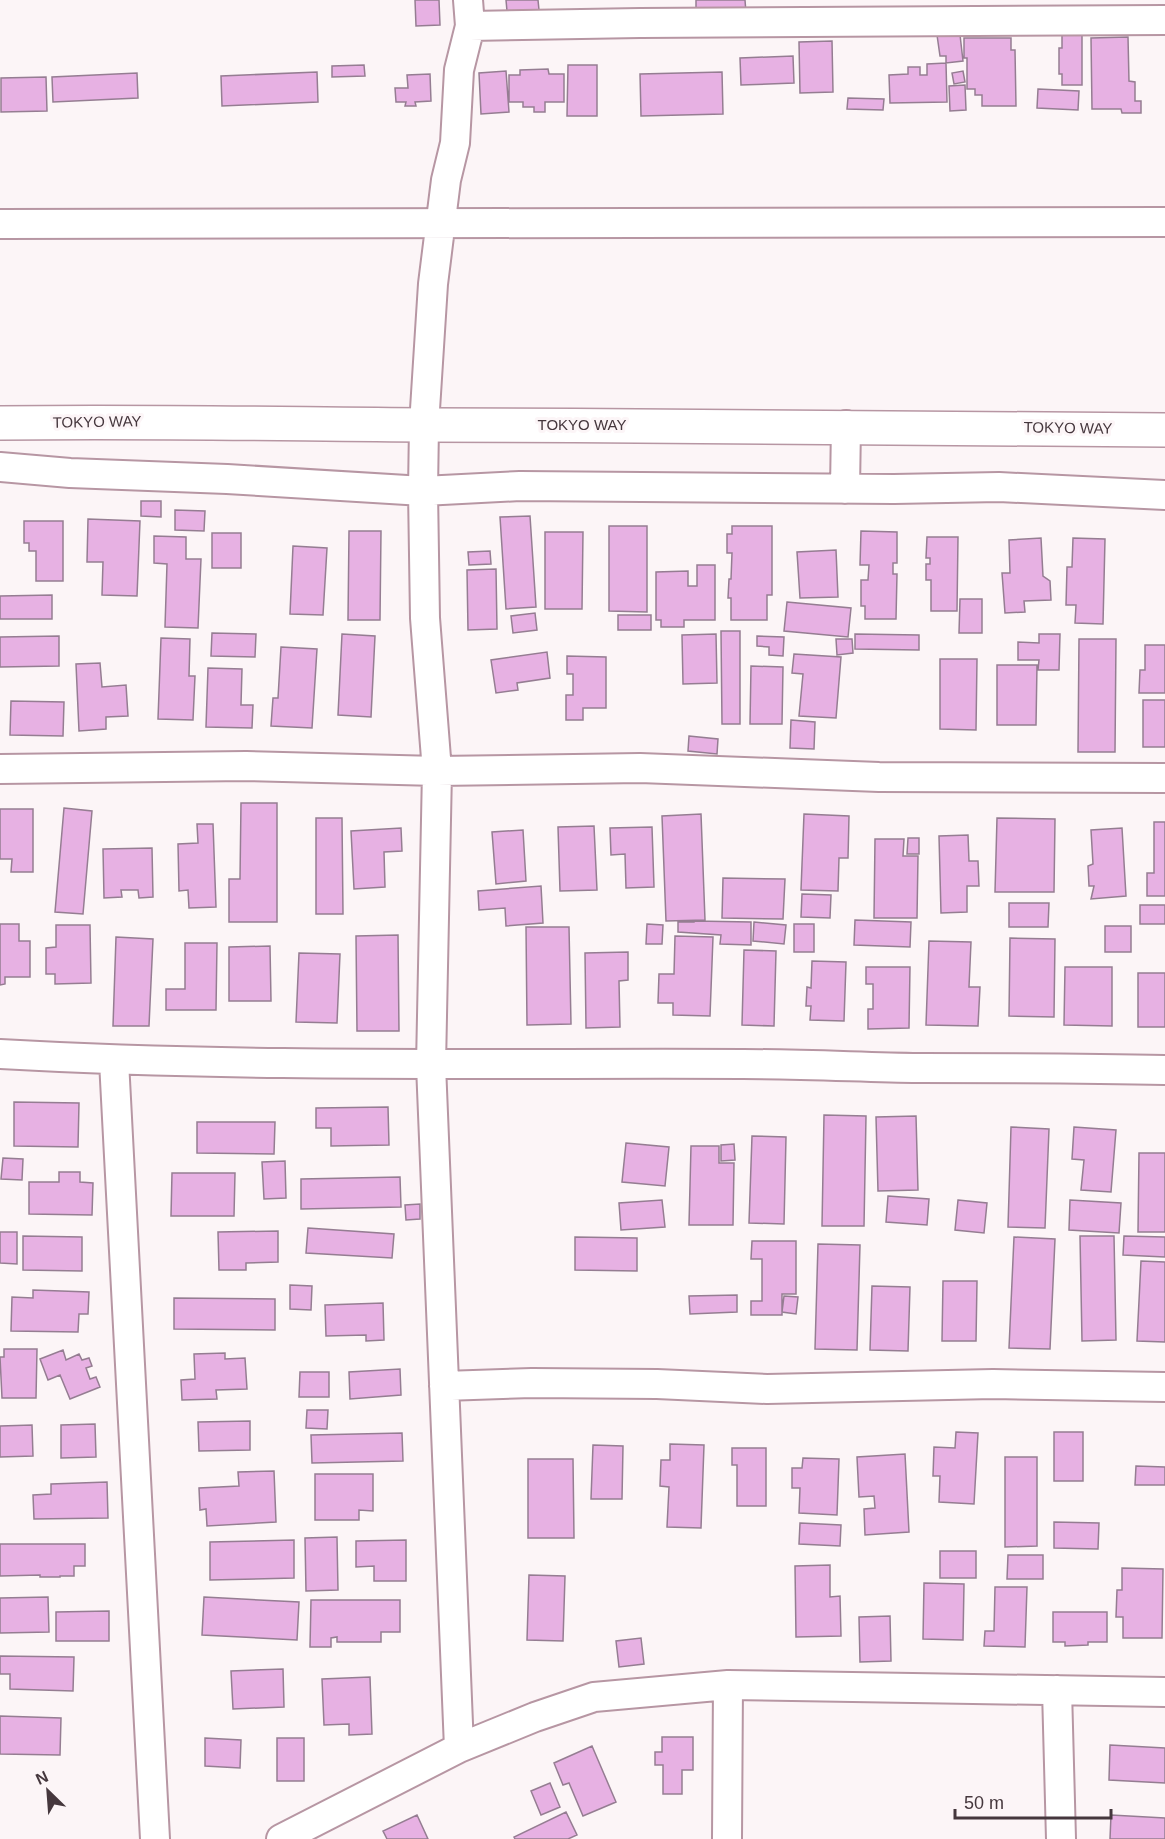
<svg xmlns="http://www.w3.org/2000/svg" width="1165" height="1839" font-family="Arial,sans-serif">
<style>
.building{fill:#e7b1e3;stroke:#957d92;stroke-width:1.5}
.lines{fill:none;stroke-linecap:round;stroke-linejoin:round}
.minor-casing{stroke:#b796a3;stroke-width:32}
.major-casing{stroke:#b796a3;stroke-width:36}
.minor{stroke:#fff;stroke-width:28}
.major{stroke:#fff;stroke-width:33}
.labels{text-anchor:middle;stroke-width:6;stroke-linejoin:round;paint-order:stroke}
.street-label{font-size:15px;fill:#45373d;stroke:#fcf5f7}
</style>
<rect width="100%" height="100%" fill="#fcf5f7"/>
<!-- building -->
<path class="building" d="M415,0H439L440,25L416,26Z
M506,0H538L539,10L507,11Z
M696,0H745L746,13L696,15Z
M959,26L963,61L946,63V56H940L936,28Z
M1062,35H1082V85H1062V74H1059V48H1062Z
M1128,37L1129,81L1135,82V101H1141V113H1122L1121,109H1092L1091,38Z
M964,38H1011V50H1015L1016,106H982V95H975V89H967V58H964Z
M832,41L833,92L800,93L799,42Z
M793,56L794,83L741,85L740,58Z
M946,63L947,102L890,103L889,75L908,74V67H920V75H927V64Z
M364,65L365,76L332,77V66Z
M568,65H597V116H567Z
M548,69L549,74H564V102H545V112H534V107H523V102H509V75H520V70Z
M506,71L509,112L481,114L479,73Z
M963,71L965,82L954,84L952,73Z
M317,72L318,102L222,106L221,76Z
M722,72L723,114L641,116L640,74Z
M137,73L138,98L53,102L52,77Z
M430,74L431,101L415,102L416,106H405L406,102H396L395,88H408L407,75Z
M46,77L47,111L1,112V78Z
M965,85L966,110L950,111L949,86Z
M1038,89L1079,91L1078,110L1037,108Z
M848,98L884,99L883,110L847,109Z
M141,501H161V517L141,516Z
M175,510L205,511L204,531L175,530Z
M530,516L536,607L506,609L500,517Z
M88,519L140,521L137,596L102,595L103,562H87Z
M24,521H63V581H36V551H29V543H24Z
M609,526H647V612L609,611Z
M732,526H772V595H767V620H731V598H728L729,579H731L732,553H727V534H732Z
M349,531H381L380,620H348Z
M861,531L897,532V563H893V574H897L896,619H865V606H861V580H868L869,565H860Z
M545,532H583L582,609H545Z
M212,533H241V568H212Z
M154,536L186,537V559H201L198,628L165,627L167,564L154,563Z
M927,537H958L957,611H931V580H926V564H930V558H926Z
M1041,538L1043,576L1050,581L1051,600L1024,601L1025,612L1005,613L1002,573H1010L1009,540Z
M1073,538L1105,539L1103,624L1075,623L1076,605H1066L1067,567H1072Z
M293,546L327,548L323,615L290,614Z
M836,550L838,597L800,598L797,552Z
M490,551L491,564L469,565L468,552Z
M697,565H715V620H684V627H661V620H656V572L688,571V586H697Z
M496,569L497,629L468,630L467,570Z
M52,595V619H0V596Z
M960,599H982V633H959Z
M787,602L851,608L848,637L784,631Z
M535,613L537,630L513,633L511,616Z
M618,615H651V630H618Z
M721,631H740V724H722Z
M212,633L256,634L255,657L211,656Z
M342,634L375,636L371,717L338,715Z
M716,634L717,683L683,684L682,635Z
M855,634L919,635V650L855,649Z
M1039,634H1060L1059,670H1038L1039,660H1018V642L1039,643Z
M59,636V666L0,667V637Z
M757,636L784,637L783,656L769,655V647L757,646Z
M161,638L190,639L189,676H195L193,720L158,719Z
M836,639H852L853,653L837,655Z
M1079,639H1116L1115,752H1078Z
M1145,645H1165V693H1139L1140,670H1145Z
M281,647L317,649L312,728L271,726L273,698H278Z
M547,652L550,678L517,683L518,690L496,693L491,660Z
M794,654L841,657L836,718L799,716L803,674L792,673Z
M567,656L606,657V708H583V720H566V695H573V674H567Z
M940,659H977L976,730L940,729Z
M100,663L102,687L126,685L128,716L106,717V729L79,731L76,664Z
M997,665H1037L1036,725H997Z
M751,666L783,667L782,724H750Z
M208,668L242,669L241,705H253L252,728L206,727Z
M1143,700H1165V747H1143Z
M11,701L64,702L63,736L10,735Z
M791,720L815,722L814,749L790,748Z
M689,736L718,739L717,754L688,751Z
M241,803H277V922H229V879H240Z
M64,808L92,811L83,914L55,912Z
M0,809H33V872H11L12,859H0Z
M701,814L705,920L666,921L662,816Z
M804,814L849,816L848,858H839L838,891L801,890Z
M316,818H342L343,914H316Z
M997,818L1055,819L1054,892H995Z
M1154,822H1165V896H1147V873H1154Z
M197,824H213L216,907L189,908L188,890L179,891L178,844L198,843Z
M594,826L597,890L560,891L558,827Z
M652,827L654,887L626,888L625,854L611,855L610,828Z
M401,828L402,851L384,852L385,887L354,889L351,831Z
M1122,828L1126,896L1091,899L1094,886H1089L1088,866L1093,864L1091,830Z
M523,830L526,881L496,884L492,832Z
M968,835L969,861H978L979,886H967V912L941,913L939,836Z
M908,838H919V854H907Z
M875,839H904L903,856H918L917,918H874Z
M152,848L153,897L139,898L138,890H121L122,897L104,898L103,849Z
M723,878L785,879L783,919L722,918Z
M541,886L543,923L506,926L505,908L479,910L478,891Z
M802,894L831,895L830,918L801,917Z
M1009,903H1049L1048,927H1009Z
M1140,905H1165V924H1140Z
M855,920L911,922L910,947L854,945Z
M694,921L751,922V945L720,944L721,935L678,932V922H694Z
M754,922L786,925L784,944L753,941Z
M0,924H19V941H30V977H5V984L0,985Z
M647,924L663,925L662,944H646Z
M794,924H814V952H794Z
M56,925H90L91,983L55,984V974H46V948L56,947Z
M1105,926H1131V952H1105Z
M526,927H569L571,1024L527,1025Z
M398,935L399,1031H357L356,936Z
M675,936L713,937L710,1016L673,1015V1003H658L659,974H674Z
M116,937L153,939L149,1026H113Z
M1010,938L1055,939L1054,1017L1009,1016Z
M929,941L971,942L969,987H980L978,1026L926,1025Z
M185,943H217L216,1010H166V989H185Z
M270,946L271,1001H229V947Z
M744,950L776,951L774,1026L742,1025Z
M628,952V980L619,981L620,1027L586,1028L585,953Z
M299,953L340,954L337,1023L296,1022Z
M812,961L846,962L844,1021L810,1020L811,1006H806L807,987L811,988Z
M866,967H910L909,1028L868,1029V1009H873V984H866Z
M1065,967H1112V1026L1064,1025Z
M1138,973H1165V1027H1138Z
M14,1102L79,1103L78,1147L14,1146Z
M388,1107L389,1145L331,1146V1128H316V1108Z
M824,1115L866,1116L864,1226H822Z
M916,1116L918,1190L878,1191L876,1117Z
M197,1122H275L274,1154L197,1153Z
M1011,1127L1049,1129L1045,1228L1008,1227Z
M1074,1127L1116,1130L1111,1192L1081,1190L1084,1160L1072,1159Z
M752,1136L786,1137L784,1224L749,1223Z
M626,1143L669,1147L665,1186L622,1182Z
M734,1144L735,1160L721,1161V1145Z
M691,1146H719V1163H734L733,1225H689Z
M1139,1153H1165V1232H1138Z
M3,1158L23,1159L22,1180L1,1179Z
M285,1161L286,1198L264,1199L262,1162Z
M59,1172H80V1182L93,1183L92,1215L29,1214V1182H59Z
M172,1173H235L234,1216H171Z
M400,1177L401,1207L301,1209V1179Z
M888,1196L929,1199L927,1225L886,1222Z
M662,1200L665,1227L621,1230L619,1203Z
M958,1200L987,1203L984,1233L955,1230Z
M1070,1200L1121,1203L1119,1233L1069,1230Z
M420,1204V1219L406,1220L405,1205Z
M308,1228L394,1234L392,1258L306,1253Z
M278,1231V1262L246,1263V1270H219L218,1232Z
M0,1232H17V1264L0,1263Z
M23,1236L82,1237V1271L23,1270Z
M1080,1236H1114L1116,1340L1082,1341Z
M1124,1236L1165,1237V1257L1123,1255Z
M575,1237L637,1238V1271L575,1270Z
M1014,1237L1055,1239L1050,1349L1009,1348Z
M752,1241H796V1294H782V1315H751V1301H762V1259H751Z
M818,1244L860,1245L857,1350L815,1349Z
M1141,1261L1165,1262V1342L1137,1341Z
M943,1281H977L976,1341H942Z
M290,1285L312,1286L311,1310L290,1309Z
M872,1286L910,1287L908,1351L870,1350Z
M33,1290L89,1292L88,1314H79L78,1332L11,1331L12,1297L33,1298Z
M737,1295V1312L690,1314L689,1296Z
M784,1296L798,1297L796,1314L782,1312Z
M174,1298L275,1299V1330L174,1329Z
M383,1303L384,1340L366,1341V1335L326,1336L325,1305Z
M4,1349H37L36,1398H2L0,1357H4Z
M63,1350L66,1360L79,1354L82,1360L89,1358L92,1366L86,1368L90,1379L96,1377L100,1387L70,1399L60,1375L48,1380L40,1359Z
M225,1353V1359L245,1358L247,1389L216,1390L217,1399L182,1400L181,1380L195,1379L194,1354Z
M400,1369L401,1395L350,1399L349,1372Z
M300,1372H329V1397H299Z
M307,1410H328L327,1429L306,1428Z
M250,1421V1450L199,1451L198,1422Z
M95,1424L96,1457L61,1458V1425Z
M32,1425L33,1456L0,1457V1426Z
M956,1432L978,1433L974,1504L939,1502L940,1476H933L934,1447L955,1448Z
M1054,1432H1083V1481H1054Z
M402,1433L403,1461L312,1463L311,1435Z
M670,1444L704,1445L701,1528L667,1527L669,1487L660,1486L661,1460H670Z
M593,1445L623,1446L622,1499H591Z
M732,1448H766V1506H737V1465H732Z
M905,1454L909,1532L865,1535L864,1509L875,1508L874,1496L859,1497L857,1457Z
M1005,1457H1037V1546L1005,1547Z
M803,1458L839,1459L837,1515L799,1513L800,1488H792V1468H802Z
M528,1459H573L574,1538H528Z
M1136,1466L1165,1467V1485H1135Z
M274,1471L276,1522L207,1526L206,1509L200,1510L199,1488L239,1486L238,1472Z
M315,1474H373V1511L359,1510V1520H315Z
M107,1482L108,1518L34,1519L33,1495L51,1494V1484Z
M1054,1522L1099,1523L1098,1549L1054,1548Z
M800,1523L841,1525L840,1546L799,1544Z
M337,1537L338,1590L306,1591L305,1538Z
M294,1540V1578L210,1580V1542Z
M406,1540V1581H374V1566L356,1567V1541Z
M0,1544H85V1566H74V1576H60V1577H40V1575L0,1576Z
M940,1551H976V1578H940Z
M1008,1555H1043V1579H1007Z
M830,1565V1597L840,1596L841,1636L796,1637L795,1566Z
M1122,1568L1163,1569L1162,1638H1123V1617H1116L1117,1590H1122Z
M529,1575L565,1576L563,1641L527,1640Z
M924,1583L964,1584L963,1640L923,1639Z
M995,1587H1027L1025,1647L984,1646L985,1631H994Z
M48,1597L49,1632L0,1633V1598Z
M204,1597L299,1602L297,1640L202,1635Z
M311,1600H400V1632H381V1642H337V1637L331,1638V1647H310Z
M109,1611V1641H56V1612Z
M1053,1612H1107V1642H1088V1645L1065,1646V1642H1053Z
M890,1616L891,1661L860,1662L859,1617Z
M641,1638L644,1664L619,1667L616,1641Z
M0,1656L74,1657L73,1691L10,1689V1674H0Z
M283,1669L284,1707L233,1709L231,1671Z
M370,1677L372,1734L349,1735V1724L324,1725L322,1679Z
M0,1716L61,1718L60,1755L0,1754Z
M662,1737H693V1770H682V1794H663V1765H655V1752H662Z
M205,1738L241,1740L240,1768L205,1766Z
M277,1738H304V1781H277Z
M1110,1745L1165,1748V1783L1109,1780Z
M592,1746L616,1802L583,1816L569,1783L563,1785L554,1763Z
M550,1783L560,1807L541,1815L531,1791Z
M566,1812L577,1835L568,1839H515L514,1837Z
M417,1815L428,1839H387L383,1831Z
M1111,1815L1165,1818V1839H1110Z"/>
<g class="lines">
<!-- minor casing -->
<g class="minor-casing">
<path id="minor" d="M470,26L640,23L1165,20
M0,224L1165,222
M0,467L70,473L227,479L423,491L520,486L894,489L999,487L1165,495
M845,489L846,425
M0,769L246,766L437,771L640,768L879,777L1165,778
M0,1054C248,1068 496,1063 743,1064C802,1064 861,1067 919,1068C1001,1068 1083,1068 1165,1070
M114,1061L155,1839
M444,1386L532,1383L657,1384L767,1389L993,1384L1165,1387
M1057,1690L1061,1839
M459,1748L431,1065L437,771L425,618L423,491L424,425L433,284L446,180L455,143L459,70L470,26L468,0
M281,1839L459,1748L535,1717L594,1697L728,1685L1165,1692
M727,1839L728,1685"/>
</g>
<!-- major casing -->
<g class="major-casing">
<path id="major" d="M0,423C143,421 285,424 427,425C673,426 919,426 1165,430"/>
</g>
<!-- minor -->
<use href="#minor" class="minor"/>
<!-- major -->
<use href="#major" class="major"/>
</g>
<g class="labels">
<!-- street labels -->
<g class="street-label">
<text transform="translate(97 422) rotate(-1)" y="5">TOKYO WAY</text>
<text x="582" y="430">TOKYO WAY</text>
<text transform="translate(1068 428) rotate(1)" y="5">TOKYO WAY</text>
</g>
</g>
<!-- north arrow -->
<g transform="translate(48 1791) rotate(335)" stroke="#fcf5f7" stroke-width="4.5" paint-order="stroke">
<path d="M0-4.5L10 22L0 15L-10 22Z" fill="#45373d"/>
<text y="-9" font-size="16" font-weight="bold" text-anchor="middle" fill="#45373d">N</text>
</g>
<!-- scale -->
<path d="M955 1809v9h156v-9" fill="none" stroke="#45373d" stroke-width="3"/>
<text x="964" y="1809" font-size="18" fill="#45373d" stroke="#fcf5f7" stroke-width="4.5" paint-order="stroke">50 m</text>
</svg>
